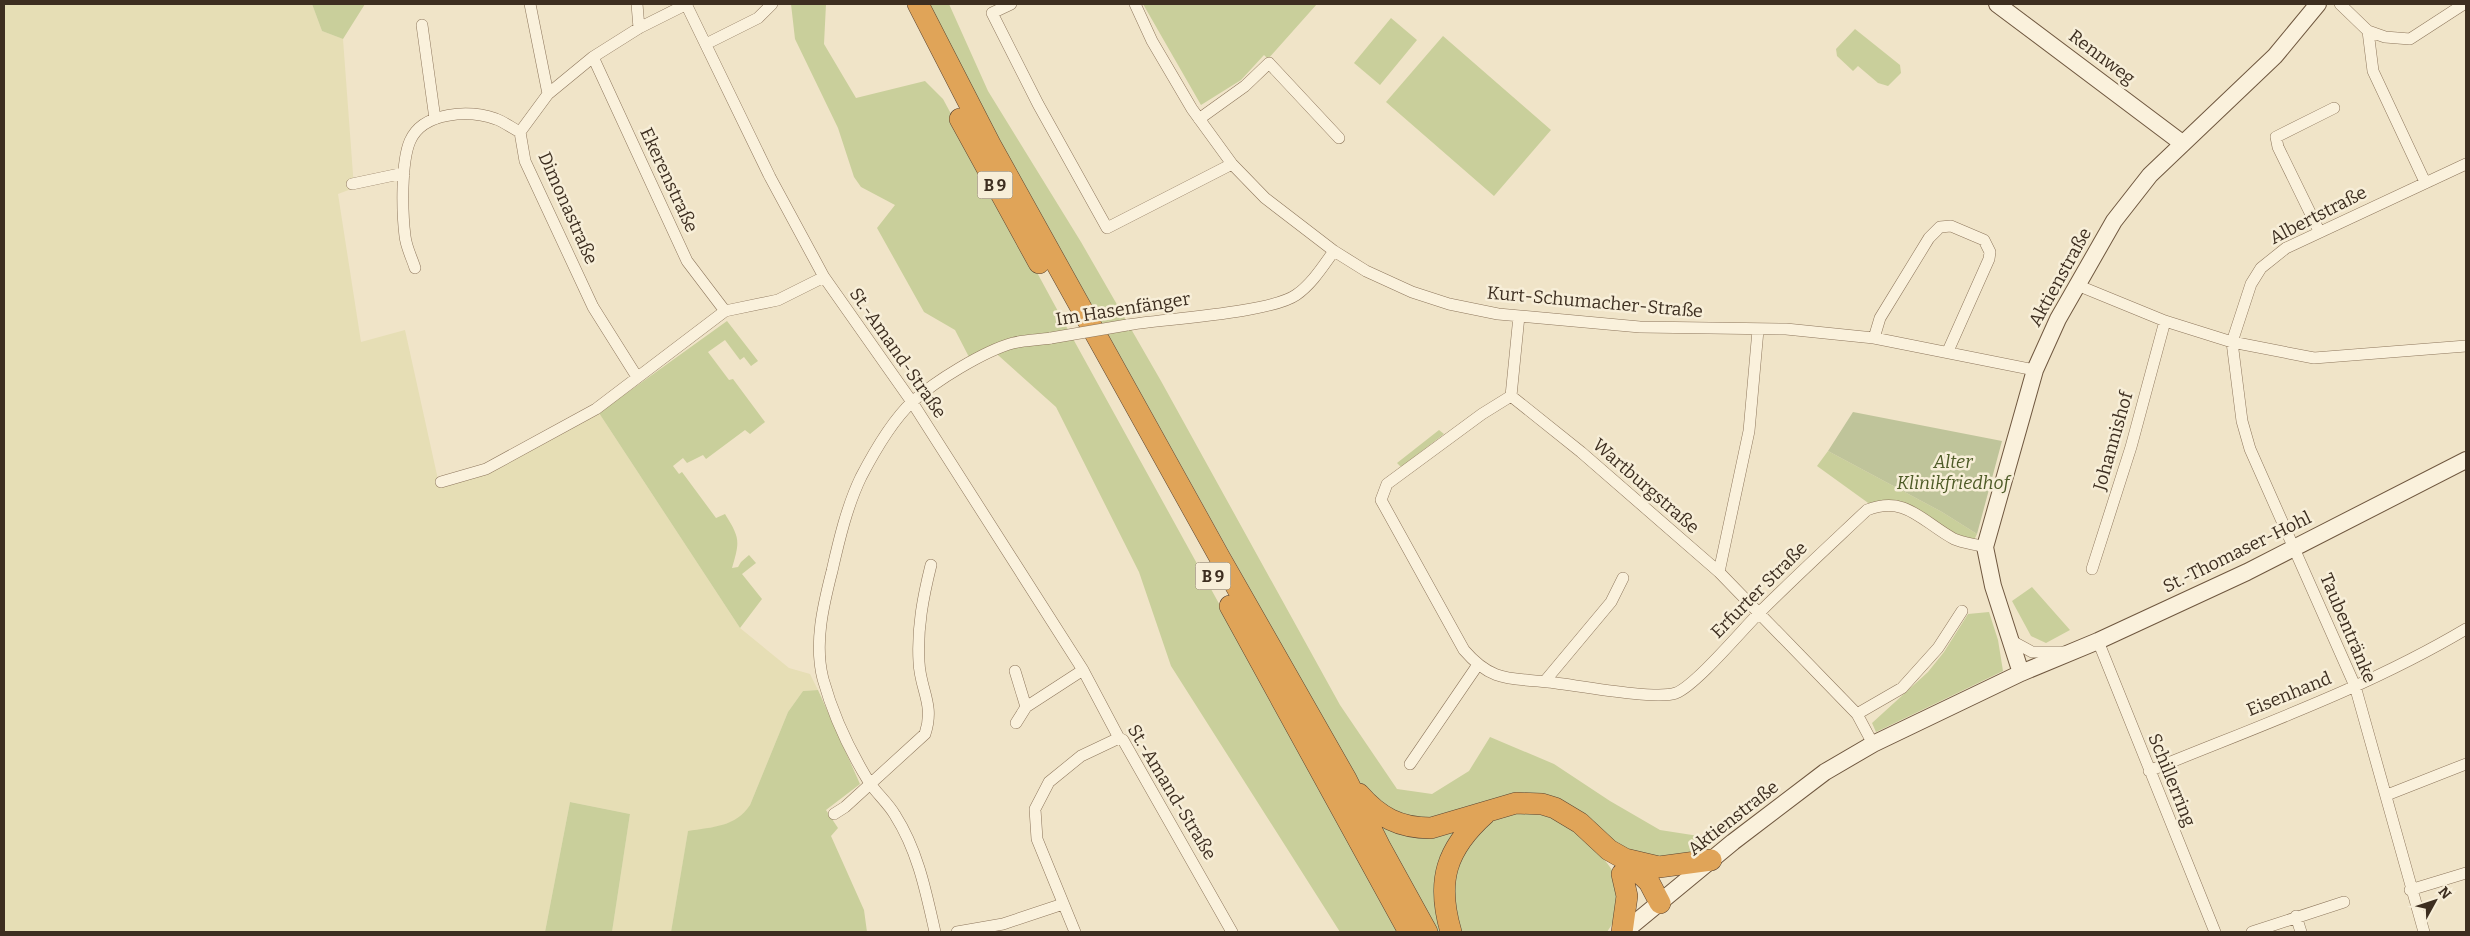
<svg xmlns="http://www.w3.org/2000/svg" width="2470" height="936" font-family="Bitter,serif">
<style>
.farmland{fill:#e6deb5}
.green{fill:#c9cf9b}
.cemetery{fill:#bfc49a}
.lines{fill:none;stroke-linecap:round;stroke-linejoin:round}
.street-casing{stroke:#8d765c;stroke-width:12}
.secondary-casing{stroke:#6f573f;stroke-width:18}
.highway-casing{stroke:#5b4430;stroke-width:22}
.street{stroke:#faf1dc;stroke-width:11}
.secondary{stroke:#faf1dc;stroke-width:16}
.highway{stroke:#e0a458;stroke-width:21}
.street-bridge-casing{stroke:#8d765c;stroke-width:12;stroke-linecap:butt}
.street-bridge{stroke:#faf1dc;stroke-width:11}
.labels{text-anchor:middle;stroke-width:5;stroke-linejoin:round;paint-order:stroke}
.shield{fill:#f7eed8;stroke:#756857;stroke-width:1}
.shield-label{font-size:16px;font-weight:bold;fill:#3d2e20}
.street-label{font-size:18px;fill:#3d2e20;stroke:#f7eed8}
.park-label{font-size:18px;font-style:italic;fill:#4d5a26;stroke:#f7eed8}
</style>
<rect width="100%" height="100%" fill="#f0e4c8"/>
<!-- farmland -->
<path class="farmland" d="M4,4H312L322,31L343,39L354,188L338,194L361,342L405,330L439,484L599,413L740,628L789,668L810,674L818,690L803,691L788,712L750,805L742,818L720,826L688,832L671,932H612L630,814L570,802L545,932H4Z"/>
<!-- green -->
<path class="green" d="M312,4H365L343,39L322,31Z
M791,4H826L824,44L856,98L925,81L943,99L1066,326L1400,932H1340L1171,666L1139,572L1056,407L989,347L969,357L955,330L924,312L877,228L895,205L861,187L854,177L838,128L795,39Z
M924,4H949L988,91L1081,242L1161,381L1340,705L1397,789L1432,794L1469,771L1490,737L1554,764L1610,801L1660,830L1718,839L1704,852L1674,861L1626,854L1569,808L1411,824L1359,785Z
M1143,4H1317L1268,59L1264,55L1241,80L1201,105Z
M1391,18L1417,40L1380,85L1354,63Z
M1855,29L1900,65L1901,73L1888,86L1878,83L1858,66L1853,71L1837,56L1836,49Z
M1443,36L1551,130L1494,196L1386,102Z
M727,321L758,361L751,366L744,357L740,360L725,340L708,352L729,380L733,379L765,422L750,434L745,430L706,459L703,455L687,463L683,458L673,466L679,474L682,472L716,518L725,514C740,538 740,541 732,568L738,567L741,562L749,555L756,563L742,574L762,599L740,628L599,413Z
M1439,430L1444,434L1401,467L1397,463Z
M1828,451L1942,512L1977,534L1974,540L1957,536L1900,501H1883L1871,505L1817,466Z
M2032,587L2070,630L2046,643L2031,636L2012,601Z
M1989,612L1998,640L2003,671L1876,732L1872,723L1928,672L1944,652L1968,614Z
M818,690L860,784L826,810L838,828L831,836L864,910L867,932H671L688,831C712,827 736,827 750,805L788,712L803,691Z
M570,802L630,814L612,932H545Z
M1538,810L1576,827L1607,863L1617,877L1620,912L1607,932H1455L1449,901L1460,847L1500,813Z
M1374,819L1451,827L1458,835L1446,932H1437Z"/>
<!-- cemetery -->
<path class="cemetery" d="M1853,412L2002,441L1977,534L1942,512L1828,451Z"/>
<g class="lines">
<!-- street casing -->
<g class="street-casing">
<path id="street" d="M530,4L548,94
M637,4L639,28
M686,4L770,177L824,277L912,402L1083,670L1119,738L1123,740L1232,932
M1011,4L992,13L1038,104L1107,228L1232,164
M1135,4L1152,41L1192,109L1232,164L1265,198L1334,251L1366,271L1412,292L1449,304L1498,314L1640,327L1786,329L1874,338L2035,370
M2340,4L2368,31L2385,37L2410,39L2464,4
M422,25L435,119
M2368,31L2373,71L2425,182
M706,44L758,18L772,4
M593,57L687,261L725,311
M1199,119L1245,86L1269,63L1339,138
M352,184L404,173
M2319,231L2278,147L2276,137L2334,108
M415,268C412,258 406,247 405,236C402,212 401,162 410,141C423,111 470,110 496,119C504,122 512,128 520,132
M2077,285L2165,321L2232,342L2314,358L2466,346
M1127,325C1163,319 1270,313 1296,295C1312,284 1323,266 1334,251
M1874,338L1880,318L1929,238L1940,227L1951,226L1984,240L1990,252L1989,259L1948,351
M637,377L593,307L525,161L520,132L548,94L593,57L639,28L687,4
M1511,396L1482,414L1387,484L1381,500L1464,650C1494,685 1513,677 1556,683C1580,686 1656,700 1676,693C1696,685 1742,630 1760,612C1795,577 1831,544 1867,510C1906,495 1921,521 1954,539C1963,543 1975,544 1985,547
M1511,396L1581,452L1719,572L1857,714L1873,744
M1511,396L1519,316
M441,482L486,469L596,409L725,311L778,300L824,277
M2092,569L2131,447L2165,321
M1719,572L1749,431L1758,330
M2010,640L2032,652H2064
M2098,641L2215,932
M1015,671L1026,707
M1545,681L1611,602L1623,578
M1857,714L1902,688L1938,648L1962,611
M1016,723L1026,707L1083,670
M1410,764L1477,666
M2149,771C2256,727 2367,688 2466,629
M2387,795L2466,764
M834,814L845,807L925,734C935,704 920,690 919,662C917,628 923,597 931,565
M2410,890L2466,873
M2296,916L2301,932
M935,932C926,892 918,851 895,815C888,803 877,794 869,782C850,751 833,715 823,679C814,644 823,606 832,571C839,540 847,506 861,477C874,452 892,421 912,402C935,381 984,351 1013,343C1025,340 1038,340 1051,338
M957,932L1003,924L1063,904
M1075,932L1037,839L1035,809L1049,782L1081,756L1119,738
M2252,932L2344,902
M2424,932L2355,686L2250,449L2242,421L2232,342L2251,284L2261,268L2286,248L2466,164"/>
</g>
<!-- secondary casing -->
<g class="secondary-casing">
<path id="secondary" d="M1997,4L2182,143
M2021,673L1993,586L1985,547L2035,370L2058,319L2114,221L2150,175L2275,56L2318,4
M1624,932L1733,842L1825,772L1873,744L2021,673L2098,641L2247,572L2466,460"/>
</g>
<!-- highway casing -->
<g class="highway-casing">
<path id="highway" d="M918,4L990,144L1220,558L1346,779L1379,845L1427,932
M960,119L1039,263
M1230,606L1409,932
M1359,794C1379,817 1399,828 1431,828L1516,803L1542,804L1555,808L1580,823L1609,850L1625,859L1649,882L1660,903
M1625,859L1659,867L1711,860
M1451,932C1436,881 1446,849 1485,814
M1622,932L1627,896L1622,874"/>
</g>
<!-- street -->
<use href="#street" class="street"/>
<!-- secondary -->
<use href="#secondary" class="secondary"/>
<!-- highway -->
<use href="#highway" class="highway"/>
<!-- street-bridge casing -->
<g class="street-bridge-casing">
<path id="street-bridge" d="M1051,338L1127,325"/>
</g>
<!-- street-bridge -->
<use href="#street-bridge" class="street-bridge"/>
</g>
<g class="labels">
<!-- shield labels -->
<g class="shield">
<rect x="977.5" y="171.5" width="35" height="27" rx="4"/>
<rect x="1195.5" y="562.5" width="35" height="27" rx="4"/>
</g>
<g class="shield-label">
<text x="995" y="191">B 9</text>
<text x="1213" y="582">B 9</text>
</g>
<!-- street labels -->
<g class="street-label">
<text transform="translate(2102 57) rotate(37)" y="6">Rennweg</text>
<text transform="translate(669 180) rotate(65)" y="6">Ekerenstraße</text>
<text transform="translate(568 208) rotate(66)" y="6">Dimonastraße</text>
<text transform="translate(2318 215) rotate(-27)" y="6">Albertstraße</text>
<text transform="translate(2060 277) rotate(-61)" y="6">Aktienstraße</text>
<text transform="translate(1595 302) rotate(5)" y="6">Kurt-Schumacher-Straße</text>
<text transform="translate(1123 309) rotate(-9)" y="6">Im Hasenfänger</text>
<text transform="translate(898 353) rotate(55)" y="6">St.-Amand-Straße</text>
<text transform="translate(2113 441) rotate(-74)" y="6">Johannishof</text>
<text transform="translate(1646 486) rotate(41)" y="6">Wartburgstraße</text>
<text transform="translate(2237 552) rotate(-26)" y="6">St.-Thomaser-Hohl</text>
<text transform="translate(1759 590) rotate(-45)" y="6">Erfurter Straße</text>
<text transform="translate(2348 628) rotate(67)" y="6">Taubentränke</text>
<text transform="translate(2289 694) rotate(-22)" y="6">Eisenhand</text>
<text transform="translate(2172 780) rotate(68)" y="6">Schillerring</text>
<text transform="translate(1172 792) rotate(59)" y="6">St.-Amand-Straße</text>
<text transform="translate(1733 818) rotate(-38)" y="6">Aktienstraße</text>
</g>
<!-- park labels -->
<g class="park-label">
<text x="1953" y="468">Alter<tspan x="1953" dy="21">Klinikfriedhof</tspan></text>
</g>
</g>
<!-- border -->
<rect width="2470" height="936" fill="none" stroke="#3d2e20" stroke-width="10"/>
<!-- north arrow -->
<g transform="translate(2435 901) rotate(50)" stroke="#f7eed8" stroke-width="4" paint-order="stroke">
<path d="M0-4L9 19L0 12L-9 19Z" fill="#3d2e20"/>
<text y="-8" font-size="14" font-weight="bold" text-anchor="middle" fill="#3d2e20">N</text>
</g>
</svg>
